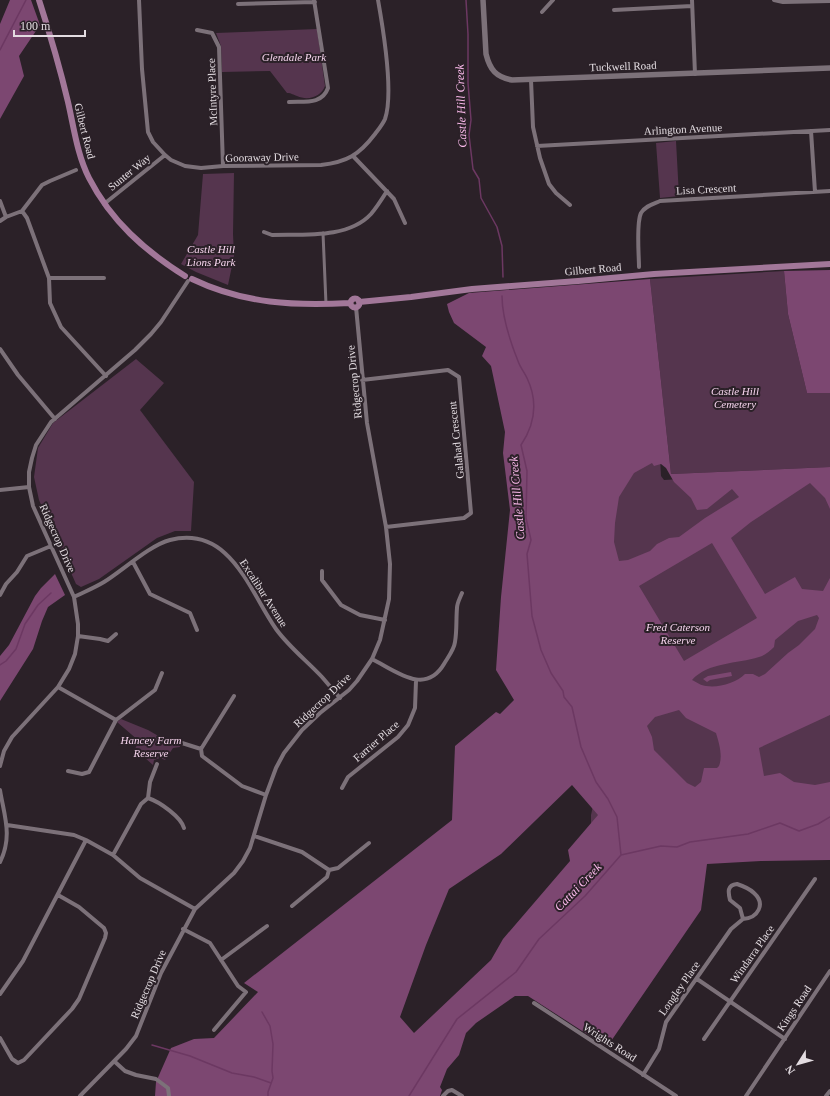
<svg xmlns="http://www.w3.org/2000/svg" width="830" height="1096" font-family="'Times New Roman',serif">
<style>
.green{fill:#55354e}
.forest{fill:#7c4771;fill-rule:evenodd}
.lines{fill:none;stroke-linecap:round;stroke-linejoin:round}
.stream{stroke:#6c3862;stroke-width:1.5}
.pedestrian{stroke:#7c7179;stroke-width:3}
.minor{stroke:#7c7179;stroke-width:4}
.tertiary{stroke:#7c7179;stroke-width:5.5}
.secondary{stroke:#a27799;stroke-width:6}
.labels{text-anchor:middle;stroke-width:4;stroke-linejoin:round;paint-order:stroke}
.park-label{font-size:11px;font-style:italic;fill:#f7d5ee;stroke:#2b2128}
.street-label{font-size:11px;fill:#e3dce1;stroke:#2b2128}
.water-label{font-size:12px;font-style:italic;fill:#febcee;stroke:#2b2128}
</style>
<rect width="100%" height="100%" fill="#2b2128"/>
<!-- green -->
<path class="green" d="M317,29L325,86C321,97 308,101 297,96C293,95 292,93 287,93L270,71L222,72L221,46L216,33Z
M676,141L679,196L660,198L656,143Z
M234,173L233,234L234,256L228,285L196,272L181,264L198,235L203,174Z
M784,271L788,314L807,393H830V467L671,474L650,279Z
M651,290L661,476L664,480L830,471V853L591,833V815L598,783L542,296Z
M136,359L164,383L140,410L194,482L191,531H175L157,538L99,579L81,587L76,584L39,500L34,477L38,448L53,423Z
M121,719L148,730L169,742H179L180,747L173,748L165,760L160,758L154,760L153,765L135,749L139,741L117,722Z"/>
<!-- forest -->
<path class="forest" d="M10,0H31L40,25L19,56L24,76L0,119V24Z
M830,270V393H807L788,314L784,271Z
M650,279L671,474L830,467V509L825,498L810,483L751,522L731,538L765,594L795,577L802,589L823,591L830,578V715L759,748L764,776L780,773L794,782L815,785L830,782V860L761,861L707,864L701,910L607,1047L528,996H515L476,1023L466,1033L459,1055L447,1069L440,1087L442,1090L440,1096H155L156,1082L171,1048L194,1039L214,1038L258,992L244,983L452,820L455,746L496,712L500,714L514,700L496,670L501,597L510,510L503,453L505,432L491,366L482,356L486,347L454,323L449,312L447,304L469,293ZM652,463L654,466L661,464L666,468L674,482L691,498L697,510L707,509L732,489L739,497L705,518L679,537L669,538L657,544L650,551L628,560L619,561L614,542L615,523L619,497L634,473ZM712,543L757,618L684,661L639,586ZM817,615L819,618L815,629L799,645L788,653L765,674L759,677L753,674H745C736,683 719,688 706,686C702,686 696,682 692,680C708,662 737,664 759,657C764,656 770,651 774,647L775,640L798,621ZM679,710L686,718L716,733C719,743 723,756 719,766L717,768H704L701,782L695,787L687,783L654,750L652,737L647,726L655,717ZM572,785L598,815L568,850L570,861L503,939L491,960L414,1033L400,1017L426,945L449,889L501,854Z
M55,574L65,595L48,607L42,621L33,649L0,701V656L9,645L35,596L41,588Z
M731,672L732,676L710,680L707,682L703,679L708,676Z"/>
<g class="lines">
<!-- stream -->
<path class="stream" d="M466,0L468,34V83L471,120L469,135L473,169L479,179L481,198L497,227L502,246L503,277
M0,50L26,0
M502,296C502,318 510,341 518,361C520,367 524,372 527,378C538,401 535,424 521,445L527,471L526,518L531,540L527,554L532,616L541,650L551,673L563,691L564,697L572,707L581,747L596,782L608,799L617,817L621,855
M0,665L6,661L16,649L25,624L38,605L51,593
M262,1012L270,1026L273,1044L272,1071L273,1078L268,1092V1096
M152,1045L190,1056L232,1073L254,1077L271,1083
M409,1096L457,1019L516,972L539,939L585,896L621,855L661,846L677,847L690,842L748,834L780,823L799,831L818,824L830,817"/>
<!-- pedestrian -->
<path class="pedestrian" d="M323,233L326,304"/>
<!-- minor -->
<path class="minor" d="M139,0L142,69L148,132L153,142L165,155L171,160L185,166L201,168L223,166L321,165C347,162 359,155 375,134C378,130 383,124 385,119C394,93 383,28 378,0
M692,0L695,74
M774,0L783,2L830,1
M238,4L315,2
M614,10L692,6
M542,12L553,0
M197,30L212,33L219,47L223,166
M531,80L533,127L540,158L549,184L556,193L570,205
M289,102C304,101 322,105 328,88L314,0
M811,131L815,192
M537,146L830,130
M353,156L394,199L405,223
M0,201L6,217
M104,204L165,155
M22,211L42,185L50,181L76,170
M0,221L6,217L22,211L27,218L49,278L50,303L61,327L106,376
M264,232L272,235C303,234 348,239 371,214C377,207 382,199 387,191
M639,267C639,255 636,223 641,213C645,206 653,204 660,201L830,191
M49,278H104
M0,349L18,375L55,419
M362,380L448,370L459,377L471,513L464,518L386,527
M0,490L29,487
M133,562L150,594L190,613L197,630
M322,571V580L341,605L360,615L385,620
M0,595L6,584L17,572L27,556L51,546
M74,597C84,592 94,588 104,582C122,571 150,545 170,540C230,525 249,590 276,629C289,647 307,661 322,677C328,684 334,691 340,698
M78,636L100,639L108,641L116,634
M372,659C396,671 425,696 444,664C448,657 454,650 455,642C457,631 456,619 457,608C457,603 460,598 462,593
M58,687L116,720
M234,696L201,749L202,756L242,786L266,795
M182,743L201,749
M0,766L4,751L12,737L58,687L69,669L75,654L78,636V624L74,597L33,506L29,487V472L32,458L36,445L51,422L135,350L151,334L161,322L188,281
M68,771L82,774L89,772L116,720L155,690L162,673
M342,788L348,777L398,737L408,725L415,708L416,681
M0,790C4,815 13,836 0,862
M148,798L150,782L157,764
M7,825L74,835L86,840L113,855L140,878L195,909
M254,836L302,852L329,870
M113,855L141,804L148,798C160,802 181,817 184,828
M737,884C743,886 749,888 754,893C766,904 758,918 743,919L740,908L730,900C728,892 727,885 737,884Z
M292,906L327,877L329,870L338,868L369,843
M183,929L210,943L238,986L246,992L214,1030
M221,960L267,926
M697,979L785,1039
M0,994L23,961L86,840
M534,1003L676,1096
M0,1038L12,1059L18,1063L24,1060L72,1009L79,999L105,938L106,933L104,928L79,907L58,895
M704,1039L815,879
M114,1061L125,1071L136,1075L156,1079L168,1088L169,1096
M643,1075L659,1049L666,1022L731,929L743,919
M80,1096L126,1049L136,1036L161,973L195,909L234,873L243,861L250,848L266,795L276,768L284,753L302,730L320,713L349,690L357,681L372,659L380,640L389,599L390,564L386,527L367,423L356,307
M443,1096L448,1091L452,1090L462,1096
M746,1096L830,971
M826,1096L830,1091"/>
<!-- tertiary -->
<path class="tertiary" d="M483,0L486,54C490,70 496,77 512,80L830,68"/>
<!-- secondary -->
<path class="secondary" d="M39,0C50,34 60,68 68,102C74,128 77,154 89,178C111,221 145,251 185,276
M192,279C244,304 295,306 350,303
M350.5 303a4.5 4.5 0 1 1 9 0a4.5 4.5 0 1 1-9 0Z
M359,302L411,297L472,289L578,281L654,274L830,264"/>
</g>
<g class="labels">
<!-- park labels -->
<g class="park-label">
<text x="294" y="61">Glendale Park</text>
<text x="211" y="253">Castle Hill<tspan x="211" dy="13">Lions Park</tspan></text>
<text x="735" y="395">Castle Hill<tspan x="735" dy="13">Cemetery</tspan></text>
<text x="678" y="631">Fred Caterson<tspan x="678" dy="13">Reserve</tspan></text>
<text x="151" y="744">Hancey Farm<tspan x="151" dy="13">Reserve</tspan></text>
</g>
<!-- street labels -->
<g class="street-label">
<text transform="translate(623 66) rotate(-2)" y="4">Tuckwell Road</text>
<text transform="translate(212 92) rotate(-92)" y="4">McIntyre Place</text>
<text transform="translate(683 129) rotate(-3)" y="4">Arlington Avenue</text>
<text transform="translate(85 131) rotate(76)" y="4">Gilbert Road</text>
<text transform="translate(262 157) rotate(-1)" y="4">Gooraway Drive</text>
<text transform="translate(129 172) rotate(-39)" y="4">Sunter Way</text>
<text transform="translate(706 189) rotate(-3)" y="4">Lisa Crescent</text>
<text transform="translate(593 269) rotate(-5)" y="4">Gilbert Road</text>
<text transform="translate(354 382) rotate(-96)" y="4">Ridgecrop Drive</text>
<text transform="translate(456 440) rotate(-96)" y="4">Galahad Crescent</text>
<text transform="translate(58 538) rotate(66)" y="4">Ridgecrop Drive</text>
<text transform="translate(264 593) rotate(57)" y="4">Excalibur Avenue</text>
<text transform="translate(322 700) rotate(-43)" y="4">Ridgecrop Drive</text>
<text transform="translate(376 741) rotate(-41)" y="4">Farrier Place</text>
<text transform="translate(752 954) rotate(-55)" y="4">Windarra Place</text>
<text transform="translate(148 984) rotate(-67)" y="4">Ridgecrop Drive</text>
<text transform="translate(679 988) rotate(-55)" y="4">Longley Place</text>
<text transform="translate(794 1008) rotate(-56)" y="4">Kings Road</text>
<text transform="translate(610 1042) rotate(33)" y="4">Wrights Road</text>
</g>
<!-- water labels -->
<g class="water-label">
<text transform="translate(461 106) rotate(-92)" y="4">Castle Hill Creek</text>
<text transform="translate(517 498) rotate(-95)" y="4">Castle Hill Creek</text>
<text transform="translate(578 887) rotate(-46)" y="4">Cattai Creek</text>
</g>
</g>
<!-- north arrow -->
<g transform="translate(798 1064) rotate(233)" stroke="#2b2128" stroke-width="3" paint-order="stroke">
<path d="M0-3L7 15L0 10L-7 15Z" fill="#e3dce1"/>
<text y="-6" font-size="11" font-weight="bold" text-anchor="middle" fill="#e3dce1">N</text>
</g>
<!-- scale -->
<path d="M14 30v6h71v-6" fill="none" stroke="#e3dce1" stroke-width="2"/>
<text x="20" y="30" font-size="12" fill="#e3dce1" stroke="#2b2128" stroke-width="3" paint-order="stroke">100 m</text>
</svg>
